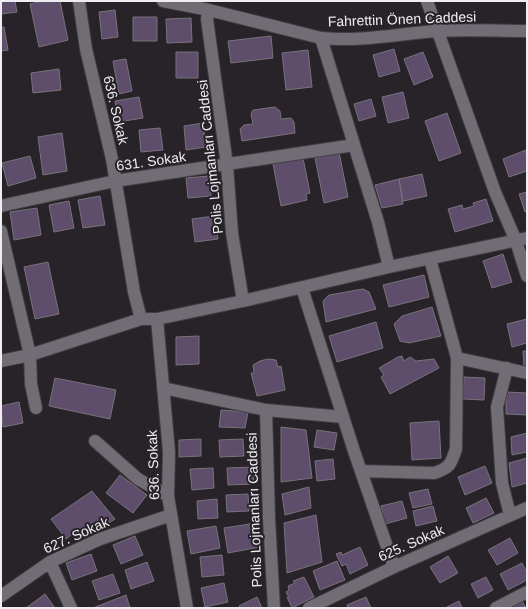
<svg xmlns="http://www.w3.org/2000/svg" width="528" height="609" font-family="Helvetica,sans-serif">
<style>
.building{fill:#5e4d6b;stroke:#78737b}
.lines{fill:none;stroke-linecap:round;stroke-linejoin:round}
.minor-casing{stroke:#413e43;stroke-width:14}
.minor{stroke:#726d75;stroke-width:12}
.labels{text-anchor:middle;stroke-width:4;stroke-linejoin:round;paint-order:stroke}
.street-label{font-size:14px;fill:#efedf1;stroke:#272329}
</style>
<rect width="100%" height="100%" fill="#272329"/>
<!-- building -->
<path class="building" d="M1,1H15L17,12L1,14Z
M42,1H60L68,40L39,47L30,4Z
M115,10L118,37L102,39L99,12Z
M133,17H157V41H133Z
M191,18L192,42L167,43L166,19Z
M1,27H4L8,50L1,51Z
M271,36L273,58L231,63L228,41Z
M394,49L400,71L379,77L373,55Z
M308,50L312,87L286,90L282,53Z
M176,52H198V78H176Z
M423,52L433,77L414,85L404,59Z
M126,59L132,91L119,94L113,61Z
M59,69L61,90L33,93L31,73Z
M403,92L409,118L388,123L382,97Z
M139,97L143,118L118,122L115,101Z
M371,99L376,116L359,121L354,104Z
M275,107L280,111L281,119L291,118L294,122L295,133L242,141L240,129L244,125L253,124L251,114L253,110Z
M447,113L461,153L439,161L425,121Z
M203,123L206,147L186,150L184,126Z
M160,128L163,150L141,152L139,130Z
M62,133L67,171L43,175L38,137Z
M526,150L527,171L509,177L503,159Z
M339,152L348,197L324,203L315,158Z
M30,156L36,178L8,186L2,163Z
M303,158L310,193L306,194L307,200L281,206L273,164Z
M422,174L427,196L403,201L399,179Z
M209,176L211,196L188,198L186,178Z
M399,179L403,204L382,208L375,185Z
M527,192V211L525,212L519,194Z
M100,196L105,225L83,228L78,200Z
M486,199L493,221L455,232L448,209L462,205L463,209L474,206L473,203Z
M69,201L74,228L54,232L49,205Z
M37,208L41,235L14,240L10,212Z
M214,216L218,239L195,242L192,219Z
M503,254L512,282L492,288L483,261Z
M48,262L59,314L35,319L24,267Z
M424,275L429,297L389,307L383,285Z
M363,289L369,292L376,309L326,322L323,301L329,295Z
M432,307L441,336L409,343L400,341L394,324L402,316Z
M527,319V343L512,347L507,324Z
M376,322L383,348L337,362L329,336Z
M199,336V364L176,365V337Z
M523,351H527V367H524Z
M402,356L404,361L410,357L416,361L434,359L439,368L390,394L381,377L384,375L379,368L398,357Z
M268,359L276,360L278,367L281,366L285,390L257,396L251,373H254L253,365L260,361Z
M464,377L485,378L484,400L463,399Z
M55,378L116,390L110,419L49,406Z
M506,392L527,393V415L506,414Z
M19,402L23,423L3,427L1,406Z
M221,410L248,412L245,428L219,427Z
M439,421L441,458L412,460L410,423Z
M281,427L306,430L312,478L281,482Z
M317,430L337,433L334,450L314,447Z
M527,433V452L512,455L511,437Z
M201,439V456L179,457V440Z
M243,439L244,456L220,457L219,440Z
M527,458V483L512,487L509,463Z
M333,459L335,479L317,481L315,461Z
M485,466L492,483L465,495L458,477Z
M253,467L254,484L228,485L227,468Z
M213,468L214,488L192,490L190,469Z
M120,475L147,495L133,513L106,493Z
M309,487L311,508L285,515L282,494Z
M428,489L432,504L413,508L409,493Z
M92,491L115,519L101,528L79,535L76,531L66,539L51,519Z
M248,494L249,511L227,512L226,495Z
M486,498L494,513L473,523L466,508Z
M217,499L218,518L198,519L197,501Z
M402,501L407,518L385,524L381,506Z
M433,506L437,521L416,526L413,511Z
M316,515L322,562L287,573L284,523Z
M256,523L260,547L228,553L224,528Z
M216,526L220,548L191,554L187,531Z
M135,536L143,555L121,564L113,545Z
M510,538L518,553L497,565L488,550Z
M360,547L368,565L350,574L346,564L342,566L336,554L341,552L342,555Z
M91,554L97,571L72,580L66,563Z
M222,555L224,575L202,577L200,557Z
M448,556L458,573L440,583L430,567Z
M337,561L345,580L320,590L313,571Z
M147,562L154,581L131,589L125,570Z
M522,563L527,573V580L508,590L500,574Z
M113,574L120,593L99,600L92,581Z
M304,577L314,597L292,608L287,597H289L286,592L289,590L288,586L295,583L293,581Z
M486,577L493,590L478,598L471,584Z
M224,583L228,602L205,607L201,588Z
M45,594L55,608H26Z
M126,595L130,608H93Z
M257,597L262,608H240L239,606Z
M366,597L371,608H348L347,605Z
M459,601L462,608H445Z
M522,601L526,608H510Z"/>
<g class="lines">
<!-- minor casing -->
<g class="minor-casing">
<path id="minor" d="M79,1L86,49L112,159L134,292L141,319
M163,1L209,10L321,38C360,42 398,34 437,31C467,29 497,31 527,31
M427,1L495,192L516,241L527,276
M209,10L207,19L227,165L232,233L243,301
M321,38L378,222L389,267
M1,206L115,181L354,145
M1,231L30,355L31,384L36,408
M302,288L354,451L394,567
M157,319L169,452L168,496L187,608
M457,358L527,373
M1,361L30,355L141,319H157L243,301L389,267L527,238
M507,368L497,407L502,483L510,515
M163,388L266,410L343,417
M266,410L269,518L274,608
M95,441L138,479L168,496
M361,471L434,473C450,468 451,464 456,449L457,358L430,259
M50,562L71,608
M1,596L50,562L100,539L171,515
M309,608L394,567L527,508
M496,608L527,592"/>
</g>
<!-- minor -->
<use href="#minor" class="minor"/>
</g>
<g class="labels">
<!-- street labels -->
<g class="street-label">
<text transform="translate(402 19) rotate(-2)" y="5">Fahrettin Önen Caddesi</text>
<text transform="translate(116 110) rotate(77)" y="5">636. Sokak</text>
<text transform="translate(210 157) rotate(-96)" y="5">Polis Lojmanları Caddesi</text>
<text transform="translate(151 161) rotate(-8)" y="5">631. Sokak</text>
<text transform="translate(153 465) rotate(-92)" y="5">636. Sokak</text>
<text transform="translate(254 510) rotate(-92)" y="5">Polis Lojmanları Caddesi</text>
<text transform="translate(76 535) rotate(-24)" y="5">627. Sokak</text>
<text transform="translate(411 543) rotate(-24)" y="5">625. Sokak</text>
</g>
</g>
<!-- border -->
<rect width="528" height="609" fill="none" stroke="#efedf1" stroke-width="4"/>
</svg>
